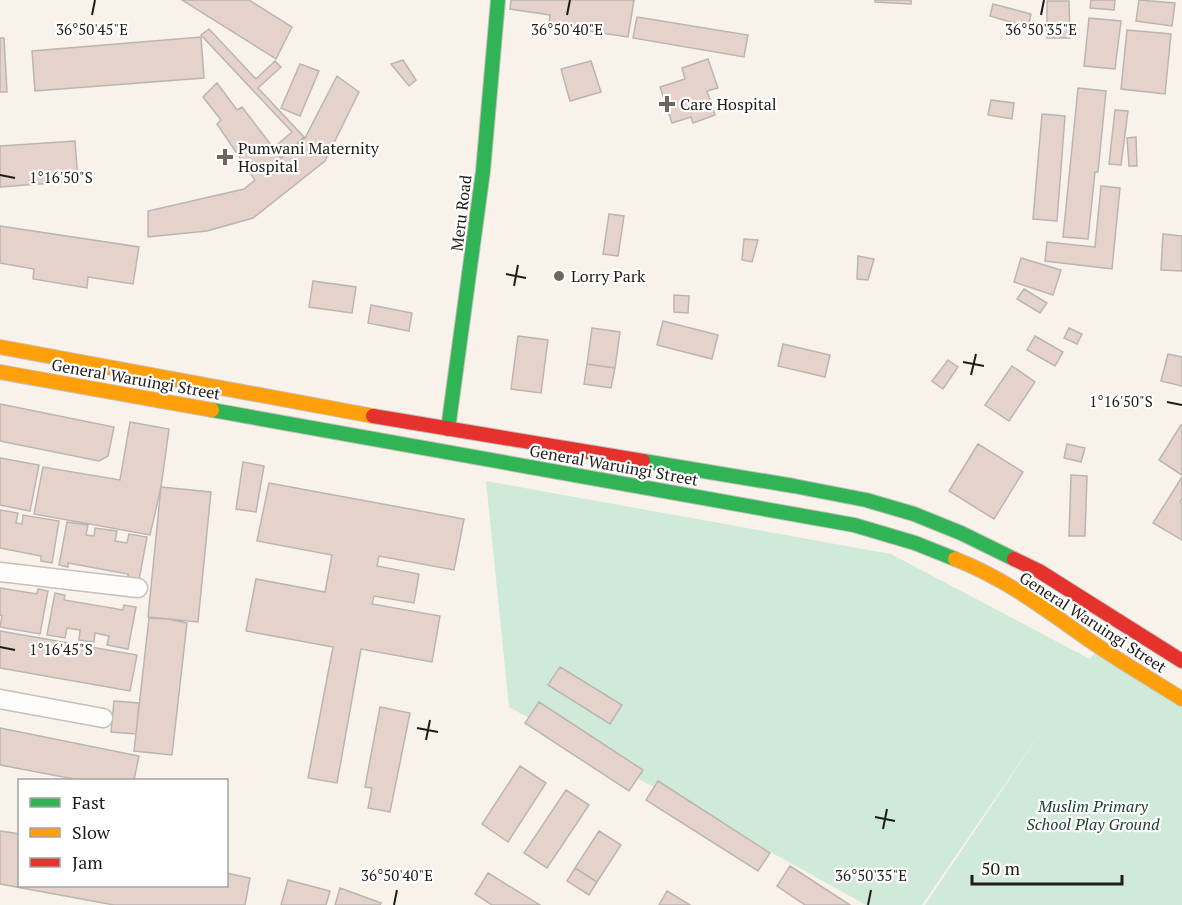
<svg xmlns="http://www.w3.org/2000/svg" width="1182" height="905" font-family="'PT Serif',serif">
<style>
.green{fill:#d0ead9}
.building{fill:#e5d2cb;stroke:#bbb5b1;stroke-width:1.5}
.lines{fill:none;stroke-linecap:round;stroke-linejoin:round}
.street-casing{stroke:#c5c0bb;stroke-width:21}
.fast-casing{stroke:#c5c0bb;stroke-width:16}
.slow-casing{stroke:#c5c0bb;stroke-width:16}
.jam-casing{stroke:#c5c0bb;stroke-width:16}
.street{stroke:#fefdfc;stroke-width:18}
.fast{stroke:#30b455;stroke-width:14}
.slow{stroke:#ff9f0a;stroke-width:14}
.jam{stroke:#e5322d;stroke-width:14}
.ticks{fill:none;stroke:#1f1b16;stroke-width:2}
.poi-dot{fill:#6b6661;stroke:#fff;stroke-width:2}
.labels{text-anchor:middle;stroke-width:4.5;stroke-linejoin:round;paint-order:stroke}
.poi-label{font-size:16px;fill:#1f1b16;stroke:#fff;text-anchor:start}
.street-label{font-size:16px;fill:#1f1b16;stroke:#fff}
.park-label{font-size:16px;font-style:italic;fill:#1a4131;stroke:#fff}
.ticks-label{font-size:15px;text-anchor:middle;fill:#1f1b16;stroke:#fff;stroke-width:4.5;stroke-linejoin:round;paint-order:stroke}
</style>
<rect width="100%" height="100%" fill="#f9f2eb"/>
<!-- green -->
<path class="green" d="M486,481L891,554L1090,659L1099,647L1182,699V905H925L1045,726L922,905H866L509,707Z"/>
<!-- building -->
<path class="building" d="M182,0H249L292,27L276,59Z
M511,0H634L628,37L549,25L550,15L510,9Z
M875,0H911V4L875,2Z
M1091,0H1115L1114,10L1090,8Z
M1139,0L1175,3L1172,26L1136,21Z
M1047,1H1069L1070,38H1047Z
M993,4L1031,14L1028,27L990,16Z
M637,17L748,35L744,57L633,38Z
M1089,18L1121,21L1115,69L1084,66Z
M209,29L256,79L275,61L281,67L258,88L304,137L286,153L278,144L292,132L201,35Z
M1127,30L1171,34L1165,94L1121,89Z
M201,37L204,78L35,91L32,51Z
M0,38H4L7,92H0Z
M708,59L718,88L707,91L715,115L693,123L691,117L672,123L660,87L685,79L682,68Z
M403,60L416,80L409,86L391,64Z
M591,61L601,92L570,101L561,69Z
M300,64L319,71L300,116L281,108Z
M337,76L359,92L325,161L253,218L207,231L148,237V211L244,189L255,180L217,124L221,120L203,97L217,83L237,110L242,107L281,158L305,138Z
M1078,88L1106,91L1098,172H1095L1088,239L1063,237Z
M991,100L1014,103L1012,119L988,115Z
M1115,110L1128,111L1121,165L1109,164Z
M1042,114L1065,116L1057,221L1033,219Z
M1136,137L1137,166H1129L1127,138Z
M75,141L78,181L0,187V146Z
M1101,186L1120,188L1112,269L1045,261L1047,242L1095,247Z
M609,214L624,216L618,256L603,254Z
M0,226L139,247L133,284L88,277L87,288L33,279L34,269L0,263Z
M1163,234L1182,236V271L1161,270Z
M744,239L758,240L752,262L742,260Z
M858,256L874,259L868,280L857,279Z
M1021,258L1061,270L1053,295L1014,282Z
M313,281L356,287L352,313L309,307Z
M1024,289L1047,303L1040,313L1017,299Z
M674,295L689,296L688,313L674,312Z
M371,305L412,313L409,331L368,323Z
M663,321L718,335L712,359L657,345Z
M592,328L620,332L615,368L587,364Z
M1069,328L1082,334L1077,344L1064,338Z
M518,336L548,340L541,393L511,389Z
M1035,336L1063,352L1055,366L1027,350Z
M783,344L830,355L825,377L778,366Z
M1168,354L1182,357V386L1161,381Z
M948,360L958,367L943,389L932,381Z
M587,364L615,368L611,388L584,384Z
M1012,366L1035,382L1009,421L985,405Z
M0,404L114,427L108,456L99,461L0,441Z
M130,422L169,429L161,487L150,535L34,514L43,467L120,480Z
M1181,425L1182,426V475L1159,460Z
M978,444L1023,472L994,519L949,491Z
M1067,444L1085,448L1081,462L1064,458Z
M0,458L39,465L30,511L0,505Z
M243,462L264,466L256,512L236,509Z
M1071,475L1087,476L1085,536H1069Z
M1182,477V499L1180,502L1182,504V540L1153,523Z
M269,483L464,519L454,570L379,556L377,566L419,574L414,603L374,596L372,604L440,616L432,662L361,649L337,783L308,778L333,647L246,631L256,579L325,592L332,555L257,541Z
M161,487L211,492L198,622L148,617Z
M0,510L18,513L16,523L22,524L23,515L59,521L52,563L41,561V556L0,548Z
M67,522L88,525L86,535L94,536L95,528L117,531L115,541L127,543L129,534L147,537L139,580L128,578V574L68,563V567L59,565Z
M0,588L37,594L38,589L48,591L40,634L0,627L2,616L0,615Z
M55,593L65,595L64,600L123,610L124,605L136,607L128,649L107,645L109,636L95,633L94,642L79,640L80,630L67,628L65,638L47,635Z
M149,618L168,619L187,623L172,755L134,751Z
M0,631L137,655L130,691L0,668Z
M560,667L622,705L610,724L548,685Z
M114,701L139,703L136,734L111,732Z
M539,702L643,770L629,791L525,723Z
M380,707L410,713L390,812L368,808L372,788L365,787Z
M0,728L139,756L134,780H79L0,765Z
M520,766L546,783L508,842L482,824Z
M658,781L770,853L758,871L646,800Z
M566,790L589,805L547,868L524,853Z
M0,831L20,834V886H226V873L250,878L245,905H114L0,884Z
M599,831L621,845L597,882L575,868Z
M790,866L850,905H805L777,886Z
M575,868L597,882L589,895L567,881Z
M488,873L540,905H492L475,894Z
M288,880L330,891L326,905H281Z
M340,888L381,903L380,905H335Z
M667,891L690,905H659Z"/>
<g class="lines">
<!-- street casing -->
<g class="street-casing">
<path id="street" d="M0,572L138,588
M0,699L103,718"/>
</g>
<!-- fast casing -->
<g class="fast-casing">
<path id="fast" d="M212,410L854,525L915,543L955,559
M448,429L483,171L498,0
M643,461L794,486L866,500L914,514L961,533L1014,559"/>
</g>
<!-- slow casing -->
<g class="slow-casing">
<path id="slow" d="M0,347L373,416
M0,372L212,410
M955,559C1005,578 1049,612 1092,642C1121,662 1152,680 1182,699"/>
</g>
<!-- jam casing -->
<g class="jam-casing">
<path id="jam" d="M373,416L643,461
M1014,559L1039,571L1182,661"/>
</g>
<!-- street -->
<use href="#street" class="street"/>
<!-- fast -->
<use href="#fast" class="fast"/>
<!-- slow -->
<use href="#slow" class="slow"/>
<!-- jam -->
<use href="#jam" class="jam"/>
</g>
<!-- ticks -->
<path class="ticks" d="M92,15L95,0M567,15L570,0M1041,15L1044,0M0,175L15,178M506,274L526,278M514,286L518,265M963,362L984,366M971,375L976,354M1167,402L1182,405M0,647L15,650M417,728L438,732M426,740L430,720M875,817L895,821M883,829L887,809M394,905L397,890M868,905L871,890"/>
<!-- markers -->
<g class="poi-dot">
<path d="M664 95h6v6h6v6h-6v6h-6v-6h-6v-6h6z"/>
<path d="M222 148h6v6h6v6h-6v6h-6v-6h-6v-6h6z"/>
<circle cx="559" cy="276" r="6"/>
</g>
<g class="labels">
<!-- poi labels -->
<g class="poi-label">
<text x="680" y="110">Care Hospital</text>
<text x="238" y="154">Pumwani Maternity<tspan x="238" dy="18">Hospital</tspan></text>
<text x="571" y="282">Lorry Park</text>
</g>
<!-- street labels -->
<g class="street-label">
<text transform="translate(461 213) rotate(-83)" y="6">Meru Road</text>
<text transform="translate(136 379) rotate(10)" y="6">General Waruingi Street</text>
<text transform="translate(614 465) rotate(10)" y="6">General Waruingi Street</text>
<text transform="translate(1093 622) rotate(33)" y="6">General Waruingi Street</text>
</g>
<!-- park labels -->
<g class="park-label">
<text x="1093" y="812">Muslim Primary<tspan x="1093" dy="18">School Play Ground</tspan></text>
</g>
</g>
<g class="ticks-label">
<text x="92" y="35">36°50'45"E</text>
<text x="567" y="35">36°50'40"E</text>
<text x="1041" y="35">36°50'35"E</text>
<text x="61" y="183">1°16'50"S</text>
<text x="1121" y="407">1°16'50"S</text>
<text x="61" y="655">1°16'45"S</text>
<text x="397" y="881">36°50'40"E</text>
<text x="871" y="881">36°50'35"E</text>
</g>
<!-- legend -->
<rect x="18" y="779" width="210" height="108" fill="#ffffff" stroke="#a5a4a2" stroke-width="1.5"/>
<rect x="30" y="798" width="30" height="9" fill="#30b455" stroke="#a5a4a2" stroke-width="1.5"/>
<text x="72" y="809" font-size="18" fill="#1f1b16">Fast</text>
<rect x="30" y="828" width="30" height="9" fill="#ff9f0a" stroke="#a5a4a2" stroke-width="1.5"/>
<text x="72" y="839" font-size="18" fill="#1f1b16">Slow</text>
<rect x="30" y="858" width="30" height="9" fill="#e5322d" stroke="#a5a4a2" stroke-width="1.5"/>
<text x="72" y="869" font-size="18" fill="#1f1b16">Jam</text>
<!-- scale -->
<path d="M972 875v9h150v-9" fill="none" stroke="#1f1b16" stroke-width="3"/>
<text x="981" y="875" font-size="18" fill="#1f1b16" stroke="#ffffff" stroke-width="4.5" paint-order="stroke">50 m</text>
</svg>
